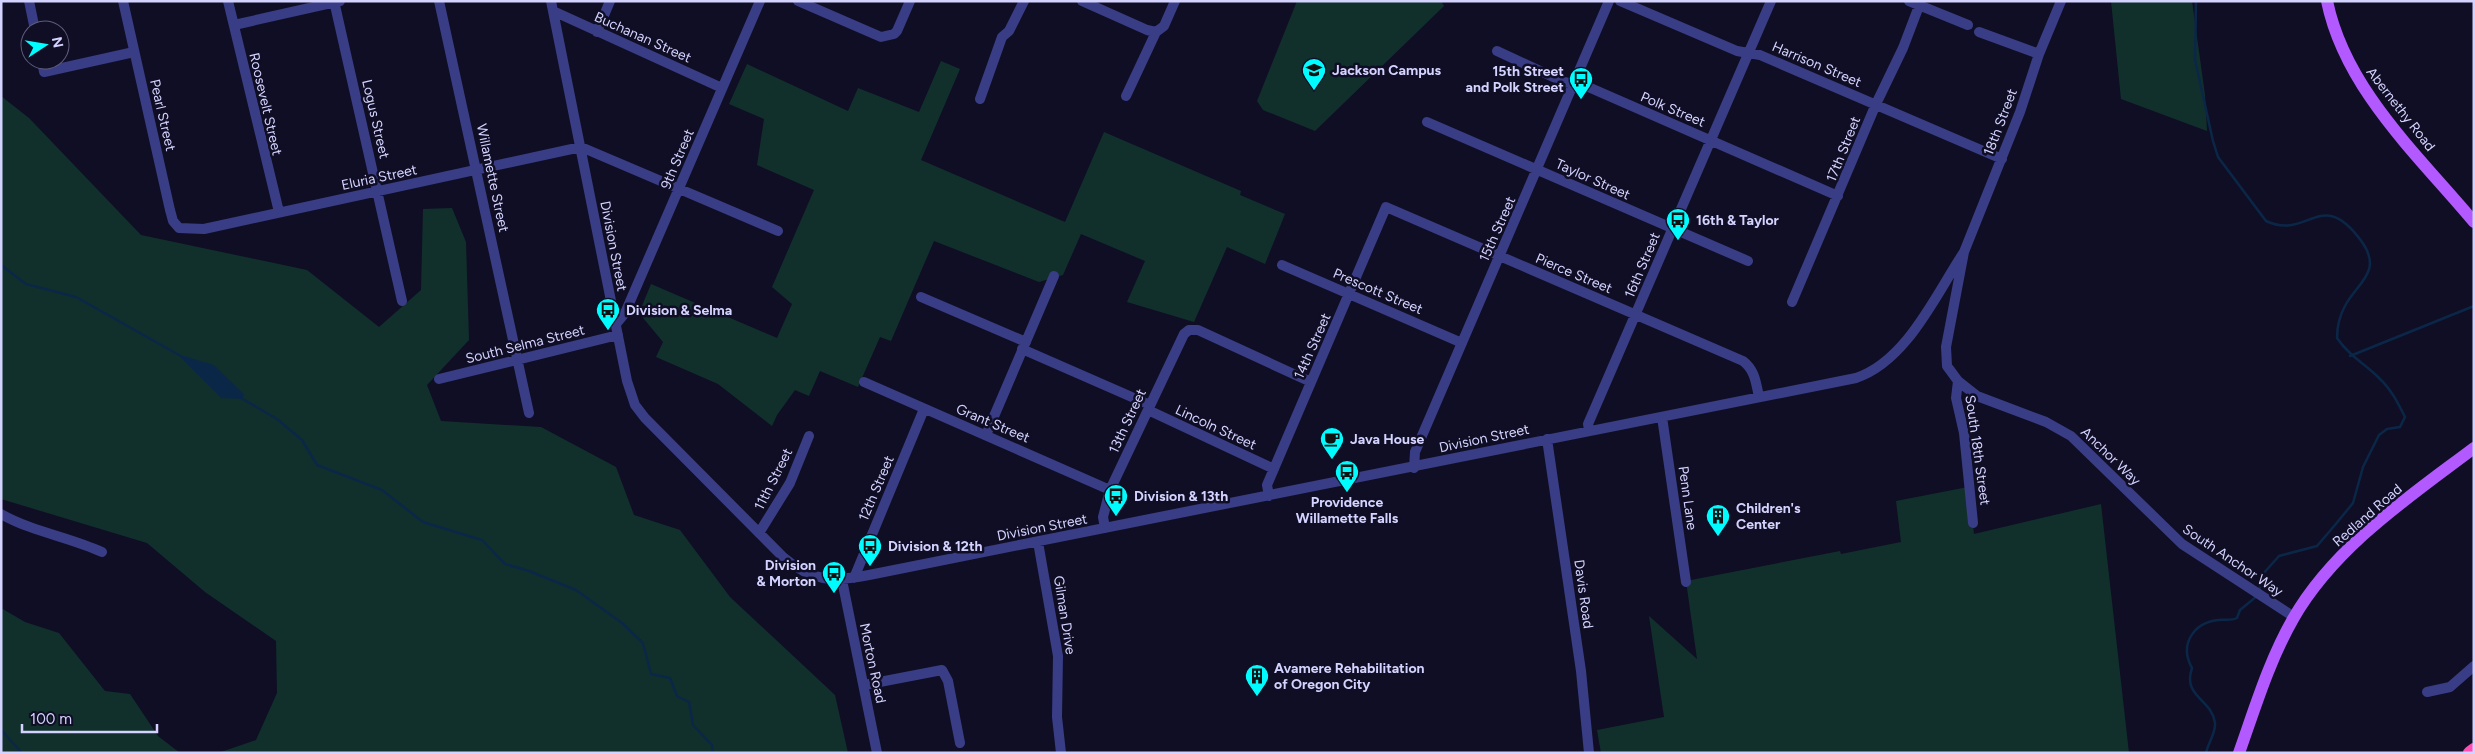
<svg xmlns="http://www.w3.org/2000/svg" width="2475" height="754" font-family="Figtree,sans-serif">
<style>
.green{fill:#11302c}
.water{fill:#0b2748}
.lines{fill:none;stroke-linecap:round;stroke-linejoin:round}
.stream{stroke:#0b2748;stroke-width:2.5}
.minor{stroke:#393d85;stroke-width:10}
.major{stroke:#b25aff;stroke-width:12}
.highway{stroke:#ff4eb3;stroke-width:14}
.labels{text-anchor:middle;stroke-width:5;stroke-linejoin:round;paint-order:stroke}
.street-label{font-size:14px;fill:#d4d3ff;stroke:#100e25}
.poi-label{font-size:14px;font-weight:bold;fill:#d4d3ff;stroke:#100e25;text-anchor:start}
</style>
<rect width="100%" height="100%" fill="#100e25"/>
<!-- green -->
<path class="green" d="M1297,1H1441L1444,6L1315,131L1263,110L1257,101Z
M2111,1H2192L2205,95L2207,131L2121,99Z
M941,61L960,69L921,160L1065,222L1104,132L1241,191L1240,195L1285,214L1265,264L1227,247L1194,322L1127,302L1145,261L1081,234L1063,275L1039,282L934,241L891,341L880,337L858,387L820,371L809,396L795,390L777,415L772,426L718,384L656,357L663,342L639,313L651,284L777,338L792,304L772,287L814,190L757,165L764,119L729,104L747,64L848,111L858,88L919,112Z
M1,96L29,118L141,235L307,270L379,327L421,290L423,209L452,208L466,242L469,340L427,385L441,421L541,427L616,467L634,515L680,530L730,597L835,695L848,753H218L256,740L277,693L276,641L205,592L147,543L1,499Z
M1968,487L1974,534L2101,504L2129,753H1601L1597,730L1664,717L1649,616L1697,659L1686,581L1840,551L1841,554L1901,542L1896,501Z
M1,608L25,622L59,633L105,691L130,694L158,736L180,753H1Z"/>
<!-- water -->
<path class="water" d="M177,354L214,365L244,394L243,399L221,398Z"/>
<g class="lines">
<!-- stream -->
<path class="stream" d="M2196,1L2195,60L2213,141L2218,157L2266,221C2309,241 2321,185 2362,242C2383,272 2357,283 2345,306C2340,315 2337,327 2337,338C2350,357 2364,363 2379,378C2391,389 2398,403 2405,417L2400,427L2387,429L2379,435L2363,467L2353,503L2335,525L2317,546L2279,556L2263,574L2259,591
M1,265L26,284L76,297L179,355
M2350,356L2474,306
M241,398L277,419L302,440L317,465L382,490L423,522L482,540L505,564L529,571L576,590L622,623L643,643L651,674L670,678L677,696L689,702L693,725L712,745L713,753
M1,730L22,753
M2206,753C2208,743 2216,733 2215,723C2212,699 2182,697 2192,668C2179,645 2193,623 2218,620C2224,619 2231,621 2237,618L2240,610L2257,596"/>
<!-- minor -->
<path class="minor" d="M29,1L35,30
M123,1L170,210L173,221L179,228L204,229L581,147L778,231
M228,1L279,212
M334,1L402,301
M439,1L529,413
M551,1L627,381L635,405L645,418L783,557C812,582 833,582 869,575L1856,378C1907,361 1936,294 1964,252
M798,1L881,37L894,34L897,31L910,1
M1082,1L1147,30L1156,32
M1620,1L1737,51L1760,55L2002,159
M1909,1L1968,25
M2061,1L2039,54L2020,112L1964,252L1946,347L1947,366L1958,381L1977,396L2046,422L2071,436L2182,544L2294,617
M553,11L722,88
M234,25L340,1
M597,32L610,1
M1979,32L2039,54
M1497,51L1564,82L1586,86L1838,196
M42,60L44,72L134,52
M1126,96L1156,32L1164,26L1175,1
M980,99L1002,37L1009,31L1024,1
M1427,122L1748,261
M1282,265L1462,343
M921,297L1026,342
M1792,302L1876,104L1903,48L1919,6
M616,324L625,313L760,1
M1022,349L1150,405
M439,379L618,335
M1958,381L1956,398L1964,433L1973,523
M864,382L1110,490
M1148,410L1274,469
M1662,417L1686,582
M1589,430L1588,424L1771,1
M986,435L1054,276
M1547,439L1581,671L1589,753
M1414,468L1415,452L1609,1
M1269,496L1267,485L1386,207L1743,361C1755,370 1756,383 1759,397
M1,514C33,532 69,537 102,552
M1105,528L1103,517L1110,490L1184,334L1189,330H1198L1311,382
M759,533L790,483L809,436
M1038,542L1058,656L1057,717L1061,753
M854,578L924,409
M842,580L877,753
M864,685L942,670L948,681L960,743
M2427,692L2450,687L2474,666"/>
<!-- major -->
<path class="major" d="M2327,1C2345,89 2418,155 2474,222
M2239,753C2255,708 2269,661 2293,619C2334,547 2409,497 2474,448"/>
<!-- highway -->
<path class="highway" d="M2470,753L2474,750"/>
</g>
<!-- icons -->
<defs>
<g id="school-pin" transform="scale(1.25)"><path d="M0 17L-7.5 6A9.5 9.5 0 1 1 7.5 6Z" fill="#00fcfe" stroke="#100e25"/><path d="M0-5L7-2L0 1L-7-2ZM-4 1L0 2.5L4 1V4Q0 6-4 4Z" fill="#111"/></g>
<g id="bus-pin" transform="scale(1.25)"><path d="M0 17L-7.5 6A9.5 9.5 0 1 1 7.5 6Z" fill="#00fcfe" stroke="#100e25"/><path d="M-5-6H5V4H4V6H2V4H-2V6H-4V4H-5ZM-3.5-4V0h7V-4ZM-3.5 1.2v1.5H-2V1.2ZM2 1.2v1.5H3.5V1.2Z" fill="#111"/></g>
<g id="cafe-pin" transform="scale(1.25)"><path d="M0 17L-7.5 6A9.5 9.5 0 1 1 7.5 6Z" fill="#00fcfe" stroke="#100e25"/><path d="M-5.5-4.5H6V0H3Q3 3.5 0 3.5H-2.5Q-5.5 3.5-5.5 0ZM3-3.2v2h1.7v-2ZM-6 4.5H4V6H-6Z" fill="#111"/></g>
<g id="building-pin" transform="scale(1.25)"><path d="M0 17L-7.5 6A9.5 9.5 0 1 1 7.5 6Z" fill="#00fcfe" stroke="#100e25"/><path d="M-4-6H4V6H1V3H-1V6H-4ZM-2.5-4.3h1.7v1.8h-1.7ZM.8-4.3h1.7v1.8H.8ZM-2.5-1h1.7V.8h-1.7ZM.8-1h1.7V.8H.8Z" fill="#111"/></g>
</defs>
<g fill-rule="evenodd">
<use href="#school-pin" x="1314" y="70"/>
<use href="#bus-pin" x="1581" y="79"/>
<use href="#bus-pin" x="1678" y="220"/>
<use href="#bus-pin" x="608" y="310"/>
<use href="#cafe-pin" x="1332" y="439"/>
<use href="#bus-pin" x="1347" y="472"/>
<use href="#bus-pin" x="1116" y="496"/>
<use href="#building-pin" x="1718" y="516"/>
<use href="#bus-pin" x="870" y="546"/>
<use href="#bus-pin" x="834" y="573"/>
<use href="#building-pin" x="1257" y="676"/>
</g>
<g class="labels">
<!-- street labels -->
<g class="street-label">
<text transform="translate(643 37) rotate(24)" y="5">Buchanan Street</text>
<text transform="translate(1817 64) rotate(23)" y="5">Harrison Street</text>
<text transform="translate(266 104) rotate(77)" y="5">Roosevelt Street</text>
<text transform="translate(1673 109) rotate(23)" y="5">Polk Street</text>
<text transform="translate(2401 109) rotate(52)" y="5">Abernethy Road</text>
<text transform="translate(163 115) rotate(77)" y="5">Pearl Street</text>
<text transform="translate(376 119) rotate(77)" y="5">Logus Street</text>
<text transform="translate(2000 122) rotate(-69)" y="5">18th Street</text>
<text transform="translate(1843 149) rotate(-68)" y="5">17th Street</text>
<text transform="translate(677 159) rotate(-67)" y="5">9th Street</text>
<text transform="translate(379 177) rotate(-12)" y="5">Eluria Street</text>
<text transform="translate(493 178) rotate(78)" y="5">Willamette Street</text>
<text transform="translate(1593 179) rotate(24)" y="5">Taylor Street</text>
<text transform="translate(1497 229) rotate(-66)" y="5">15th Street</text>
<text transform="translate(614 246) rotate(79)" y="5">Division Street</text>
<text transform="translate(1642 265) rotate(-67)" y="5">16th Street</text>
<text transform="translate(1574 273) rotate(23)" y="5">Pierce Street</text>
<text transform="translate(1378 291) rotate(23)" y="5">Prescott Street</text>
<text transform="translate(525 344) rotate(-14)" y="5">South Selma Street</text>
<text transform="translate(1312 346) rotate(-66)" y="5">14th Street</text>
<text transform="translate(1127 421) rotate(-65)" y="5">13th Street</text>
<text transform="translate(993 423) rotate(23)" y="5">Grant Street</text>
<text transform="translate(1216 427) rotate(25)" y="5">Lincoln Street</text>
<text transform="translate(1484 438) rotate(-12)" y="5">Division Street</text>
<text transform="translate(1978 450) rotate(82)" y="5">South 18th Street</text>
<text transform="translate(2111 456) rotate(44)" y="5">Anchor Way</text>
<text transform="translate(773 479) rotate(-63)" y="5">11th Street</text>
<text transform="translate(876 488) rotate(-67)" y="5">12th Street</text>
<text transform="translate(1688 498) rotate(82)" y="5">Penn Lane</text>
<text transform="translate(2367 515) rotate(-41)" y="5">Redland Road</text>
<text transform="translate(1042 527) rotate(-11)" y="5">Division Street</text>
<text transform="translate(2233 560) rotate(34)" y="5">South Anchor Way</text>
<text transform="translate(1584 594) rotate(82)" y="5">Davis Road</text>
<text transform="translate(1065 615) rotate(81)" y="5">Gilman Drive</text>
<text transform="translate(873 663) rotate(78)" y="5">Morton Road</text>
</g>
<!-- poi labels -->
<g class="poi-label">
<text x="1332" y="75">Jackson Campus</text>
<text x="1564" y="76" text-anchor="end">15th Street<tspan x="1564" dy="16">and Polk Street</tspan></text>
<text x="1696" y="225">16th &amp; Taylor</text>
<text x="626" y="315">Division &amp; Selma</text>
<text x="1350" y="444">Java House</text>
<text x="1134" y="501">Division &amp; 13th</text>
<text x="1347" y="507" text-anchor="middle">Providence<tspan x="1347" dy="16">Willamette Falls</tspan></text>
<text x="1736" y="513">Children's<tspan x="1736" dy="16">Center</tspan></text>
<text x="888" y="551">Division &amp; 12th</text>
<text x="816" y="570" text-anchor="end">Division<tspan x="816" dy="16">&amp; Morton</tspan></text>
<text x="1274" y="673">Avamere Rehabilitation<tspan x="1274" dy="16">of Oregon City</tspan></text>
</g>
</g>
<!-- border -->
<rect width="2475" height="754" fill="none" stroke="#d4d3ff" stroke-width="5"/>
<!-- north arrow -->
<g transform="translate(45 45) rotate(78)"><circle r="24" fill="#100e25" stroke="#5e5d7c"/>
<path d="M0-4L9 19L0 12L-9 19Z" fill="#00fcfe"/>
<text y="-8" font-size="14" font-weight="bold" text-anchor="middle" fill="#d4d3ff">N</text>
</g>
<!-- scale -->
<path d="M22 724v8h135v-8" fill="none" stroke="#d4d3ff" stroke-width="2.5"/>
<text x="30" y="724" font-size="15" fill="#d4d3ff" stroke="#100e25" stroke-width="4" paint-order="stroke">100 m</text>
</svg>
